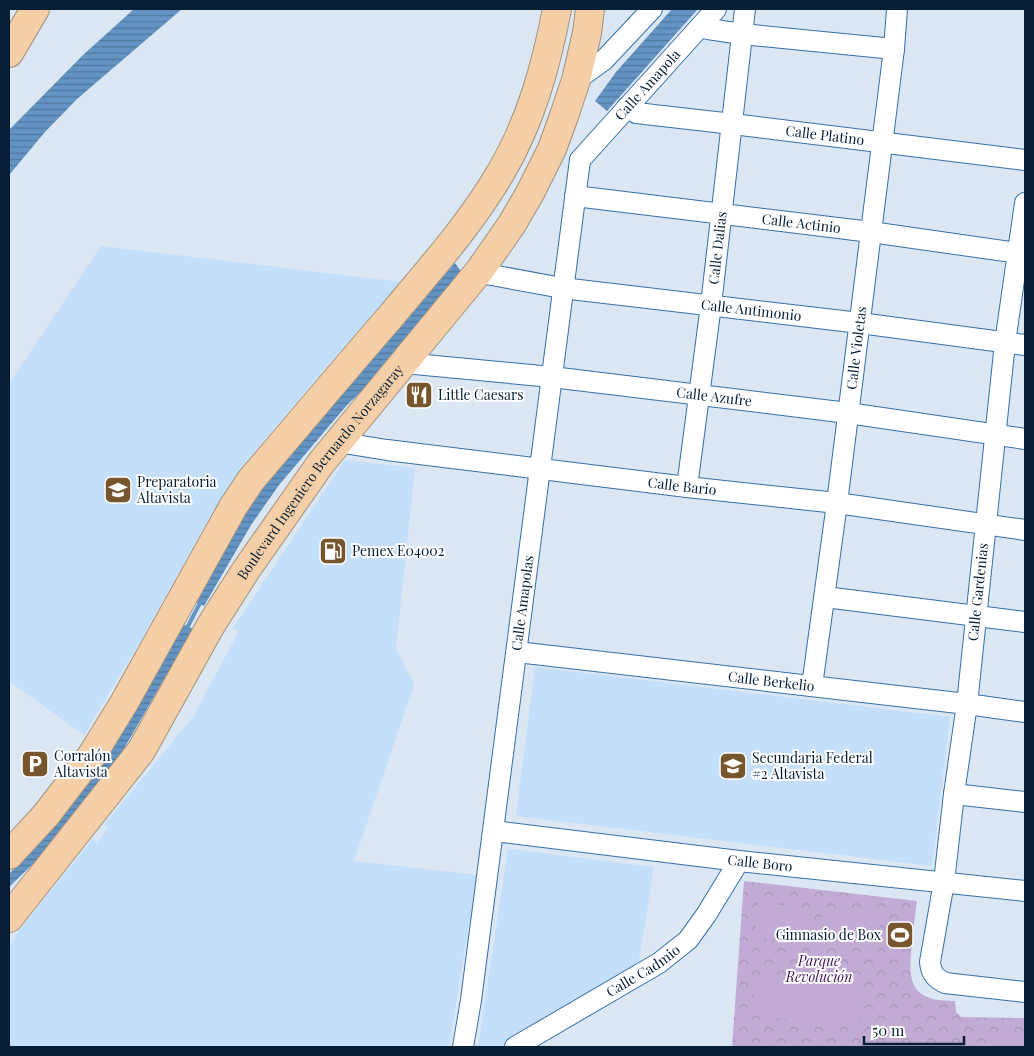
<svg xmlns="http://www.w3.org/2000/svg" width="1034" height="1056" font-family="'Playfair Display',serif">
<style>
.built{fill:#c4dff9}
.park{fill:url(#park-crowns)}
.garden{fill:#c2acd5}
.water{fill:url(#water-rules)}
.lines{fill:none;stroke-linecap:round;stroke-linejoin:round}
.stream{stroke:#6494c3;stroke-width:4}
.minor-casing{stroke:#346fa6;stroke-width:22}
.highway-casing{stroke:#a0917f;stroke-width:30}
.minor{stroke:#fff;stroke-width:20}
.highway{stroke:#f4cfa7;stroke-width:28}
.labels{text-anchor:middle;stroke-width:4;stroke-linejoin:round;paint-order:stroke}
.street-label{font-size:14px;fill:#051e34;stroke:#fff}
.poi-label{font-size:14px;fill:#051e34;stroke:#fff;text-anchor:start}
.park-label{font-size:14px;font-style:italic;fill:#3d1357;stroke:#fff}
</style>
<defs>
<pattern id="park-crowns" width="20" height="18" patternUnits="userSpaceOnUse" patternTransform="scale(1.25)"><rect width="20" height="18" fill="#c2acd5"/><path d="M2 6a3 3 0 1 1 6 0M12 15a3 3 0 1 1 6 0" fill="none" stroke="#a594b7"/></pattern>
<pattern id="water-rules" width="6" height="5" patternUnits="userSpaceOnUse" patternTransform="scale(1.25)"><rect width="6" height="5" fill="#6494c3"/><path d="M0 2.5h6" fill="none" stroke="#50789f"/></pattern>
</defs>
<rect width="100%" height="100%" fill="#dbe7f3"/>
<!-- built -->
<path class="built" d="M101,246L401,282L326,367L246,461L208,520L139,643L84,735L9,681V384Z
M345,460L415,468L396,648L414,685L354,861L477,875L449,1047H9V948L18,932L92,840L97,843L108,828L104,825L193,717L239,631L232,629Z
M535,667L950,717L932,866L516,816Z
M508,849L654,867L637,972L505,1047H478Z"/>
<!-- park -->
<path class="park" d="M744,881L917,901C915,915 913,929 912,944C907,982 911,1002 955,1001L956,1012L961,1017L1025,1018V1047H732Z"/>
<!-- garden -->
<path class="garden" d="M758,903L813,908L810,943L755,938Z
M822,910L881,916L877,949L820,943Z
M766,974L860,985C862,992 862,1016 858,1022C855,1024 854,1024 850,1025L758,1016L753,1010C754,996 751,979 766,974Z
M996,1038L1025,1039V1047H996Z"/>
<!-- water -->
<path class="water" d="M134,9H182L77,99L45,132L9,175V130L83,55Z
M672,9H698L607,111L595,101L616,72Z
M455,263L461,271L373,380L347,405L279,485L251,525L204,606L196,602L242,518L272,476Z
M183,624L193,629L118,759L94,793L36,861L9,887V874C36,847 62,819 85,788C123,738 152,678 183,624Z"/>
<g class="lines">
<!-- stream -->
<path class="stream" d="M186,630L201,601"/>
<!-- minor casing -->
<g class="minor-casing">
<g id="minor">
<path d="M701,26L708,29L742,34L894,49"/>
<path d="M576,80L604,60L652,9"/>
<path id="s1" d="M627,107L636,113L733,124L1025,160"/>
<path id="s2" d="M580,160L716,9"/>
<path id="s3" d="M575,196L871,232L1025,254"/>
<path d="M1025,203L1005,343L967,704L954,794L944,882L930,962C931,973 935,978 945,983L1025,992"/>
<path id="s4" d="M480,270L486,274L562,288L860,323L1025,345"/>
<path id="s5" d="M404,363L552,377L848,413L1025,439"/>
<path id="s6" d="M337,442L387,450L687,487L837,503L1025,530"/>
<path id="s7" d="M687,487L711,305L745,9"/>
<path d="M825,597L1025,622"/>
<path id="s8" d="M517,652L967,704L1025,712"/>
<path id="s9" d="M812,686L837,503L894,49L897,9"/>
<path d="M954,794L1025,802"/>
<path id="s10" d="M494,831L739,861L1025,891"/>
<path id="s11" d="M463,1047L471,1000L580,160"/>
<path id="s12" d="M515,1047L659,963L688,940L706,915L739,861"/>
</g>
</g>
<!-- highway casing -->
<g class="highway-casing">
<g id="highway">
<path d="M9,53L35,9"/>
<path d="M9,855L46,815L92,755L124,703L233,507L251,480C298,425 344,370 391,316C430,269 470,225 501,172C531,121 546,66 557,9"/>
<path id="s13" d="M9,918L141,751L211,625L246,570L321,463L480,270L512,224L530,193L552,149L564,116L576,80L587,33L590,9"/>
</g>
</g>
<!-- minor -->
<use href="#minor" class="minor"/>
<!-- highway -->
<use href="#highway" class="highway"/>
</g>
<!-- icons -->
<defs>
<g id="restaurant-square" transform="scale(1.4375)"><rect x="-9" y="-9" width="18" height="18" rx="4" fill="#77552d" stroke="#fff"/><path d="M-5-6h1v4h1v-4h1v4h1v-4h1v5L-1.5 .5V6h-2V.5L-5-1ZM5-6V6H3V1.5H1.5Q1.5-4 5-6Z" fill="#fff"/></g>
<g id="school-square" transform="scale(1.4375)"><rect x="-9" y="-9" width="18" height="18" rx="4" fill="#77552d" stroke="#fff"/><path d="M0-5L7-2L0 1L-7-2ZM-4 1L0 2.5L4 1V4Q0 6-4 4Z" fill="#fff"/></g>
<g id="fuel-square" transform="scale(1.4375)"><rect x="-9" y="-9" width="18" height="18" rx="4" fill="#77552d" stroke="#fff"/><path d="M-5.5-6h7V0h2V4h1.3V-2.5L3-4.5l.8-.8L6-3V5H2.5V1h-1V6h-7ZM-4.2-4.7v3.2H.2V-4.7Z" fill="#fff"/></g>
<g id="parking-square" transform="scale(1.4375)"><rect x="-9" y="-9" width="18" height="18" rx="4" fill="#77552d" stroke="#fff"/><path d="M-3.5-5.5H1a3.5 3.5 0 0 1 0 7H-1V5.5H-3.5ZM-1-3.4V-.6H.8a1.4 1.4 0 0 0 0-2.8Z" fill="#fff"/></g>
<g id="stadium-square" transform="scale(1.4375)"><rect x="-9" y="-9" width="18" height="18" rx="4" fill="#77552d" stroke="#fff"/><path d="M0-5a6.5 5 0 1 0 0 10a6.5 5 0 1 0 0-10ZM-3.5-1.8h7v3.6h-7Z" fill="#fff"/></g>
</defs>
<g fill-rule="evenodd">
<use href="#restaurant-square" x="419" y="395"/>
<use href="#school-square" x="118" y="490"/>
<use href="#fuel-square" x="333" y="551"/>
<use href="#parking-square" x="35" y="764"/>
<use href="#school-square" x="733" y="766"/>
<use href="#stadium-square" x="900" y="935"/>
</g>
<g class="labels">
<!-- street labels -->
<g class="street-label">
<text dy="5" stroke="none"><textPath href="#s2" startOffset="101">Calle Amapola</textPath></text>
<text dy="5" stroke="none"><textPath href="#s1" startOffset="201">Calle Platino</textPath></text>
<text dy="5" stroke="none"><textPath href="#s3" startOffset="228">Calle Actinio</textPath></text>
<text dy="5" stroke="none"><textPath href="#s7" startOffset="241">Calle Dalias</textPath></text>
<text dy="5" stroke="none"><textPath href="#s4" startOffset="275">Calle Antimonio</textPath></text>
<text dy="5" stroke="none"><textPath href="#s9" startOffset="341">Calle Violetas</textPath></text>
<text dy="5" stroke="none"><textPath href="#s5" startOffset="312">Calle Azufre</textPath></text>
<text dy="5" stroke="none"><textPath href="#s13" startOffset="545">Boulevard Ingeniero Bernardo Norzagaray</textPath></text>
<text dy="5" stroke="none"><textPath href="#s6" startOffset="348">Calle Bario</textPath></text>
<text transform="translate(978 592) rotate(-84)" y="5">Calle Gardenias</text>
<text dy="5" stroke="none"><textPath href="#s11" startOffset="448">Calle Amapolas</textPath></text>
<text dy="5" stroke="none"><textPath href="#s8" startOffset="256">Calle Berkelio</textPath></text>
<text dy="5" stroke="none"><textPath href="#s10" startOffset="268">Calle Boro</textPath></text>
<text dy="5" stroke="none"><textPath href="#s12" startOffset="149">Calle Cadmio</textPath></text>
</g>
<!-- poi labels -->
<g class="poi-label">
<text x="438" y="400">Little Caesars</text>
<text x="137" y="487">Preparatoria<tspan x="137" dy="16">Altavista</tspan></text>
<text x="352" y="556">Pemex E04002</text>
<text x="54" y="761">Corralón<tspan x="54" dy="16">Altavista</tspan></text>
<text x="752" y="763">Secundaria Federal<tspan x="752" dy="16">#2 Altavista</tspan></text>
<text x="881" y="940" text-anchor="end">Gimnasio de Box</text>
</g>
<!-- park labels -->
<g class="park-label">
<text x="819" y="966">Parque<tspan x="819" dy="16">Revolución</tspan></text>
</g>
</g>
<!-- border -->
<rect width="1034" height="1056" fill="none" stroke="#051e34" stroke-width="20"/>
<!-- scale -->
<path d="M864 1036v8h100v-8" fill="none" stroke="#051e34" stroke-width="2.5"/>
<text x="872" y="1036" font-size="15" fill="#051e34" stroke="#ffffff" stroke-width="4" paint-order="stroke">50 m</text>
</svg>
